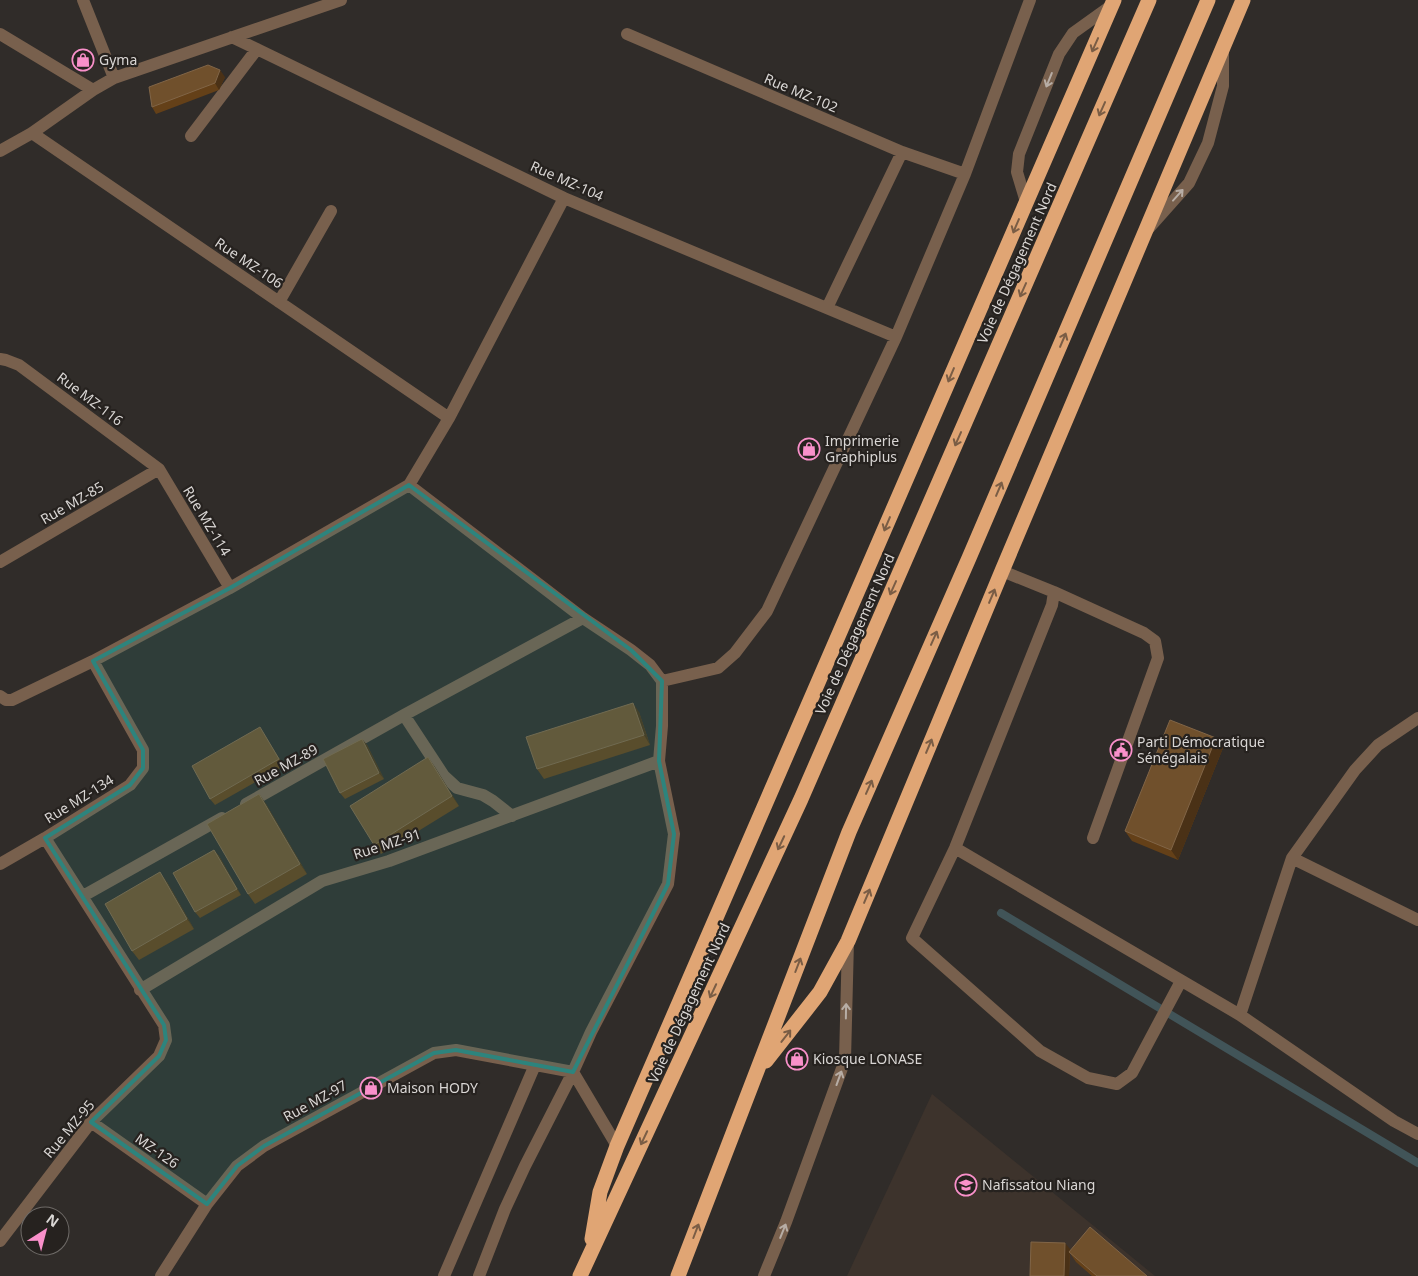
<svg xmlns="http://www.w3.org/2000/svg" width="1418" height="1276" font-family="'Noto Sans',sans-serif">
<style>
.built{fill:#3d332c}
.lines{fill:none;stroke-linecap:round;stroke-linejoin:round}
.stream{stroke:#415458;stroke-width:8}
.minor{stroke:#78604d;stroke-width:12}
.highway{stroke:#e0a574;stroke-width:15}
.wall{fill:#644018}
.shaded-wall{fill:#4a3116}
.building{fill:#70502c;stroke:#816547}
.oneway{stroke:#7a5d45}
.oneway2{stroke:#b7ada5}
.marked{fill:#2d847d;fill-opacity:0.2;stroke:#2d847d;stroke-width:4;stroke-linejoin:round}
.labels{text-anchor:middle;stroke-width:4.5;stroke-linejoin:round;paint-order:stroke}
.poi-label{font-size:14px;fill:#d9d6d4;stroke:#26221f;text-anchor:start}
.street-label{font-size:14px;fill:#d9d6d4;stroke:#26221f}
</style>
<rect width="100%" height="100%" fill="#302c29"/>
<!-- built -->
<path class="built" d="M932,1094L1155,1276H847Z"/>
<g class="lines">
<!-- stream -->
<path class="stream" d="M1001,913L1418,1163"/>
<!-- minor -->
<path class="minor" d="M83,0L114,78
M0,34L93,90
M627,34L902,152L965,174
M232,37L564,198L896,337
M32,133L449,418
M191,136L257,49
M0,151L32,133L93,90L114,78L341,0
M1026,202L1017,172L1019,154L1059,54L1073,33L1112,5
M1149,228L1189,183L1208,143L1223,86V50
M279,302L331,211
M827,308L902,152
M0,359L6,360L19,365L159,469L230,588
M409,485L583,618L631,650L650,665L662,681V726L659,761L674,834L668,884L591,1032L573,1072L525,1166L505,1209L479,1276
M0,562L159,469
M1002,571L1054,592L1144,633L1155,641L1158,658L1093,838
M1054,592L1052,605L955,848L912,938L1040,1051L1088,1078L1117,1084L1132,1073L1181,981
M662,681L718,668L735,653L767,611L896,337L965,174L1030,0
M0,696L6,700H12L93,661L230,588L409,485L449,418L564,198
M404,715L444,776L457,788L483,795L493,801L512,816
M246,804L404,715L583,618
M955,848L1240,1015L1394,1121L1418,1134
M1292,858L1418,920
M0,864L45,838L130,785L143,768V750L93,661
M83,896L222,818
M140,990L322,881L389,861L659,761
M1240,1015L1292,858L1355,770L1378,745L1418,718
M91,1122L207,1204
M0,1241L91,1122L159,1056L166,1040L164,1025L45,838
M161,1276L207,1204L237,1166L264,1146L434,1053L456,1050L573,1072L617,1146
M444,1276L535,1065
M764,1276L786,1222L845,1060L848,941"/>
<!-- highway -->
<path class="highway" d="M766,1061L820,992L848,941L1002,571L1243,0
M592,1239L600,1192L617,1146L1114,0
M580,1276L801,799L1149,0
M678,1276L849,832L969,558L1208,0"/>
</g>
<!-- wall -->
<path class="wall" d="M225,77L219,90L156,114L152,107Z
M639,712L650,745L544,779L537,769Z
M264,734L284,766L215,805L210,799Z
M1216,738L1223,748L1178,860L1132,841L1125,831Z
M362,739L367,745L384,779L345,799L340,793Z
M428,757L459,806L381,854L374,845Z
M259,794L266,804L307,874L255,904L248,894Z
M214,850L219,856L241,895L200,918L195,912Z
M167,882L194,929L139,960L132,951Z
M1070,1249V1251L1147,1276H1092L1076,1262L1070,1253L1069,1276H1030Z"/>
<!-- shaded-wall -->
<path class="shaded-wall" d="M220,70L225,77L219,90L215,83Z
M633,703L639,712L650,745L644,735Z
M1216,738L1223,748L1178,860L1171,850Z
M362,739L367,745L384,779L379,773Z
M428,757L435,767L459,806L452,796Z
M259,794L266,804L307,874L300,864Z
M214,850L219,856L241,895L237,889Z
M160,872L167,882L194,929L187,919Z
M1065,1243L1070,1249L1069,1276H1064Z"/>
<!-- building -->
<path class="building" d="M208,65L220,70L215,83L152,107L149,87Z
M633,703L644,735L537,769L526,737Z
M1170,720L1216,738L1171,850L1125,831Z
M260,727L279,759L210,799L192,766Z
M362,739L379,773L340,793L323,759Z
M428,757L452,796L374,845L350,806Z
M259,794L300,864L248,894L207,824Z
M214,850L237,889L195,912L173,873Z
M160,872L187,919L132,951L105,904Z
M1090,1227L1147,1276H1097L1069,1252Z
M1031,1242L1065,1243L1064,1276H1030Z"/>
<!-- one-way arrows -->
<defs><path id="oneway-shaft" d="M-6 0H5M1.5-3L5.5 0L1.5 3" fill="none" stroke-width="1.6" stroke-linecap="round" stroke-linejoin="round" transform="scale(1.25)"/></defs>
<g class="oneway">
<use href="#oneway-shaft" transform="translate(1095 45) rotate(114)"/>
<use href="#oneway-shaft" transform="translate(1102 109) rotate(114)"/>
<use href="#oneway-shaft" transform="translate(1016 226) rotate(113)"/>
<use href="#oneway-shaft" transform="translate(1023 290) rotate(114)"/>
<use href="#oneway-shaft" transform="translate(1063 340) rotate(-67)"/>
<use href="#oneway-shaft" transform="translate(951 375) rotate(113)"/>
<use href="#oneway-shaft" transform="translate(958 439) rotate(114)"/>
<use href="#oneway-shaft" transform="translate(999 489) rotate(-67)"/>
<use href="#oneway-shaft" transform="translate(887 524) rotate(113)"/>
<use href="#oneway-shaft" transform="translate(893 588) rotate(114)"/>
<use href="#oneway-shaft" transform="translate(992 596) rotate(-67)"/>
<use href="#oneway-shaft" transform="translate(934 638) rotate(-66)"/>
<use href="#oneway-shaft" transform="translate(929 746) rotate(-67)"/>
<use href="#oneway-shaft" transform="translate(869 787) rotate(-66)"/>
<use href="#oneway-shaft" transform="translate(781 843) rotate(115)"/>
<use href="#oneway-shaft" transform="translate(867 896) rotate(-67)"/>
<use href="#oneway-shaft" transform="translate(798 965) rotate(-69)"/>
<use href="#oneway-shaft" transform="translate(713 991) rotate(115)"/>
<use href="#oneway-shaft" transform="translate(786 1036) rotate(-52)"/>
<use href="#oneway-shaft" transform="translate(644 1138) rotate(115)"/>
<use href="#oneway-shaft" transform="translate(696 1231) rotate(-69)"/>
</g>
<g class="oneway2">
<use href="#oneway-shaft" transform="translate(1049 80) rotate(112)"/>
<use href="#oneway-shaft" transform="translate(1178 195) rotate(-48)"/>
<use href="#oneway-shaft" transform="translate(846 1011) rotate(-89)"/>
<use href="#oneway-shaft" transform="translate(839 1078) rotate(-70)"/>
<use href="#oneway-shaft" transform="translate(783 1231) rotate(-68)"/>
</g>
<!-- marked area -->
<path class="marked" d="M409,485L631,650L662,681L659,761L674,834L668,884L573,1072L456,1050L434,1053L264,1146L237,1166L207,1204L91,1122L159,1056L166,1040L164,1025L45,838L130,785L143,768V750L93,661L230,588Z"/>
<!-- icons -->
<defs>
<g id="shop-ring" transform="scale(1.125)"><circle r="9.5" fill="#26221f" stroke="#f990ca" stroke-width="1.5"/><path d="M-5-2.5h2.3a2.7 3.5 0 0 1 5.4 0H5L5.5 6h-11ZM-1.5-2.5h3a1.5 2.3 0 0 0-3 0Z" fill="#f990ca"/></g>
<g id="civic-ring" transform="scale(1.125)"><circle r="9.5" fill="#26221f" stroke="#f990ca" stroke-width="1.5"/><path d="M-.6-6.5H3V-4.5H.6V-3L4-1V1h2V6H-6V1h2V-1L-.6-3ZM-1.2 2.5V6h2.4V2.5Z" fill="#f990ca"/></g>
<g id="school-ring" transform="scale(1.125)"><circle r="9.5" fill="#26221f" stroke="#f990ca" stroke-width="1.5"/><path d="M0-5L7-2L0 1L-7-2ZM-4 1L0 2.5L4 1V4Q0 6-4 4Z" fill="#f990ca"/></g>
</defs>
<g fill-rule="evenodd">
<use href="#shop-ring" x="83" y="60"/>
<use href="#shop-ring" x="809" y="449"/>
<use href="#civic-ring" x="1121" y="750"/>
<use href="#shop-ring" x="797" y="1059"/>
<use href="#shop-ring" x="371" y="1088"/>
<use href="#school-ring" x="966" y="1185"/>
</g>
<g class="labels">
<!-- poi labels -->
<g class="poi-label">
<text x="99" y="65">Gyma</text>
<text x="825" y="446">Imprimerie<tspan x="825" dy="16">Graphiplus</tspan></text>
<text x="1137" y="747">Parti Démocratique<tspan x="1137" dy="16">Sénégalais</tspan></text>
<text x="813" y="1064">Kiosque LONASE</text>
<text x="387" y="1093">Maison HODY</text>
<text x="982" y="1190">Nafissatou Niang</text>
</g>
<!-- street labels -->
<g class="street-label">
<text transform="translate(801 93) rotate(23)" y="5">Rue MZ-102</text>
<text transform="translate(567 181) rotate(24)" y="5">Rue MZ-104</text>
<text transform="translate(249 263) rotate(34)" y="5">Rue MZ-106</text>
<text transform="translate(1017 263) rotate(-66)" y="5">Voie de Dégagement Nord</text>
<text transform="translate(90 399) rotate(37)" y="5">Rue MZ-116</text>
<text transform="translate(72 503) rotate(-30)" y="5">Rue MZ-85</text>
<text transform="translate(207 521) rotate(59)" y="5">Rue MZ-114</text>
<text transform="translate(855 634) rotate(-66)" y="5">Voie de Dégagement Nord</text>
<text transform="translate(286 765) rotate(-29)" y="5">Rue MZ-89</text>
<text transform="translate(79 799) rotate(-32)" y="5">Rue MZ-134</text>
<text transform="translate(387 844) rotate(-18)" y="5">Rue MZ-91</text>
<text transform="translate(689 1003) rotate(-65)" y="5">Voie de Dégagement Nord</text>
<text transform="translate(315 1101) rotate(-29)" y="5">Rue MZ-97</text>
<text transform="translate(69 1129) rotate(-50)" y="5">Rue MZ-95</text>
<text transform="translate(157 1151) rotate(35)" y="5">MZ-126</text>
</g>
</g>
<!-- north arrow -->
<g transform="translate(45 1231) rotate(36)"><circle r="24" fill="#26221f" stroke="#6e6a67"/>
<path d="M0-4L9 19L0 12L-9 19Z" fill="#f990ca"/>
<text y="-8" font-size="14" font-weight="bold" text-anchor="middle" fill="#d9d6d4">N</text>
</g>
</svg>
